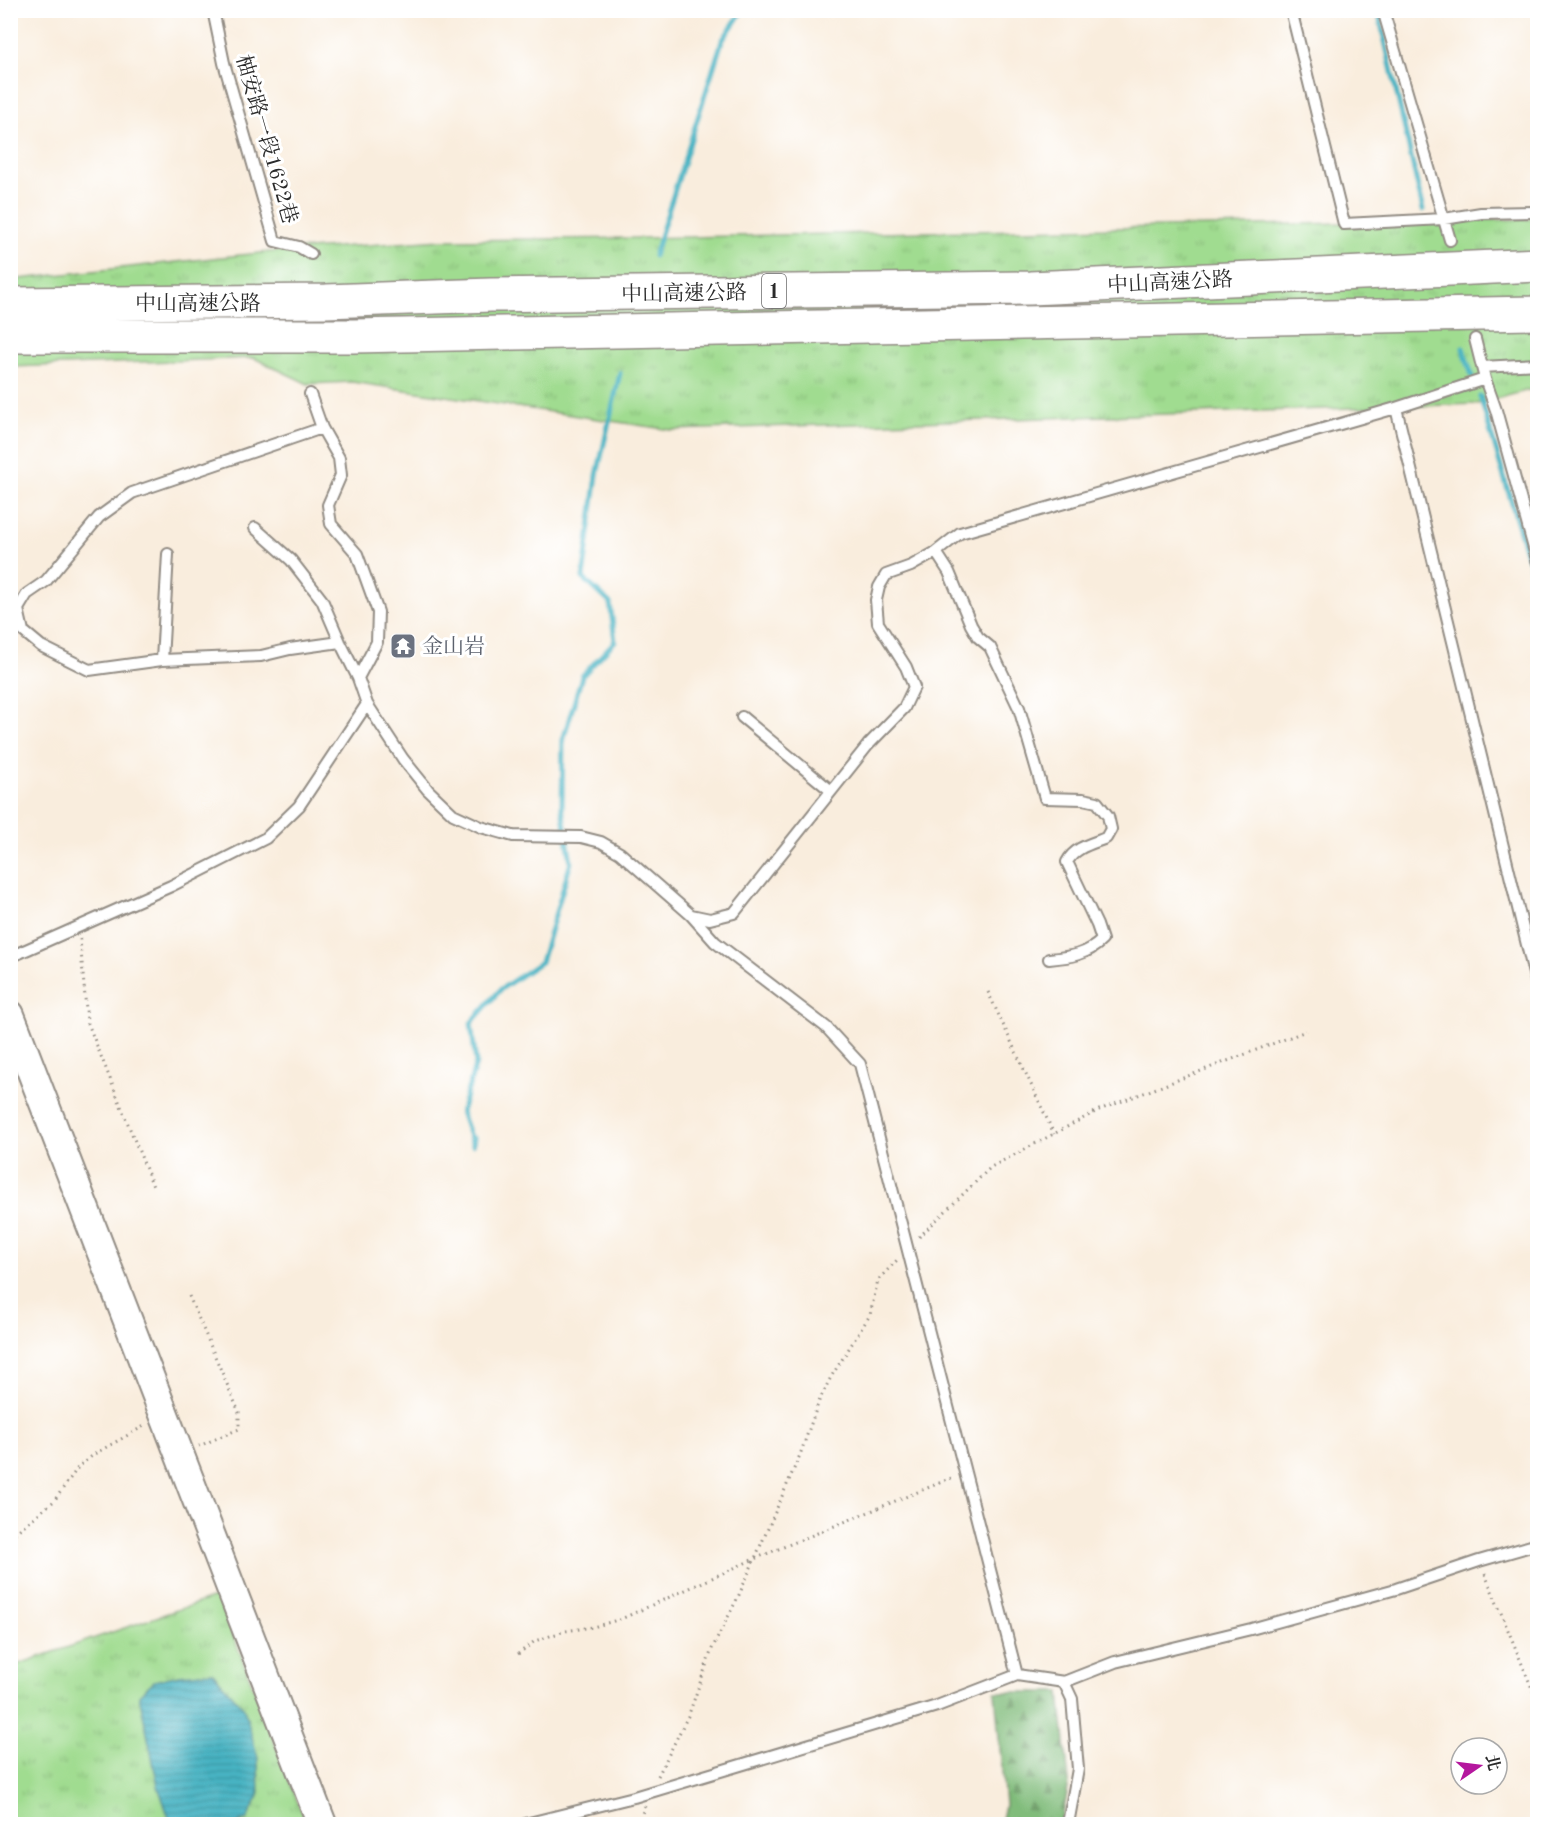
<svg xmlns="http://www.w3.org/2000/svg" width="1548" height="1835" font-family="'Old Standard TT','Noto Serif TC',serif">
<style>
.grass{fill:url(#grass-tufts);stroke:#66845e;stroke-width:1.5}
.forest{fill:url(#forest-firs);stroke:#567452;stroke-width:1.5}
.water{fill:url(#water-rules);stroke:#386f77;stroke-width:1.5}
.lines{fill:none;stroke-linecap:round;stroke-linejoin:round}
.stream{stroke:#46b3c3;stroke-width:5}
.lane-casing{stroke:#928c84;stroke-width:14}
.secondary-casing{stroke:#928c84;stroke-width:32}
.highway-casing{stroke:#928c84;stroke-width:36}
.path{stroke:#928c84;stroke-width:3;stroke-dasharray:1.5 4.5;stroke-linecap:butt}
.lane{stroke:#fff;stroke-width:10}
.secondary{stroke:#fff;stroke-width:28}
.highway{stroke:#fff;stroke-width:33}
.labels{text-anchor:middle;stroke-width:6;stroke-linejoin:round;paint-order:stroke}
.shield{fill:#fff;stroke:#6b6b6b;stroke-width:1.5}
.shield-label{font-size:20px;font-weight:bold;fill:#2b2b2b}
.street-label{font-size:21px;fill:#2b2b2b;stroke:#fff}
.worship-label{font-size:21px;fill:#5b616d;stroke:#fff;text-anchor:start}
</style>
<defs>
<pattern id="grass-tufts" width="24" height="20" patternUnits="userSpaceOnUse" patternTransform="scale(1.5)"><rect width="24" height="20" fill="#a0dc90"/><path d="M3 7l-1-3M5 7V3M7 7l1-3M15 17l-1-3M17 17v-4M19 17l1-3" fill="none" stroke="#8abd7c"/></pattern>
<pattern id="forest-firs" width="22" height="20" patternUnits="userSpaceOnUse" patternTransform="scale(1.5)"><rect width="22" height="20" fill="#80bc7a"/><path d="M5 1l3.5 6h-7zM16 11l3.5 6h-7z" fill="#699964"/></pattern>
<pattern id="water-rules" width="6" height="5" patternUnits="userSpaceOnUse" patternTransform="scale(1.5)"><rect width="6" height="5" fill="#46b3c3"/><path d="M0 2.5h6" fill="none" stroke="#3b929f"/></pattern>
</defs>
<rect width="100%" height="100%" fill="#fff"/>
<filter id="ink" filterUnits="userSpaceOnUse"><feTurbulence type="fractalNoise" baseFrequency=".0167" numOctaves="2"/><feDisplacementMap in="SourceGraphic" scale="12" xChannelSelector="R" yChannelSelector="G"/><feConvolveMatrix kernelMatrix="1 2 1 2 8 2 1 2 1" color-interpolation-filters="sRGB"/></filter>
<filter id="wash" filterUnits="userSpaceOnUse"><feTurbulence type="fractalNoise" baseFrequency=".008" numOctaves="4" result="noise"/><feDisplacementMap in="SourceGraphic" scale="24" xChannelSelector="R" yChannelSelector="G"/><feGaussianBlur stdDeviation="1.35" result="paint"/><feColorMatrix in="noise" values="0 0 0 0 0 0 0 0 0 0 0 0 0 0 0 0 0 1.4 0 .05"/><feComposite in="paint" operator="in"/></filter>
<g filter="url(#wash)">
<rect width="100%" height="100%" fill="#f9eddd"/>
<!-- grass -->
<path class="grass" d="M1537,219V388L1477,404L671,430L352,382L308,384L254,358L11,367L10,280L278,251L443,240L644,238Z
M218,1596L306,1824H11L10,1667Z"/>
<!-- forest -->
<path class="forest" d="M995,1692H1060L1069,1783L1061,1824H1001L1005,1805Z"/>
<!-- water -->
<path class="water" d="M212,1672L244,1708L258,1758L259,1796L247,1819L237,1824H174L170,1821L158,1786L139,1695L154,1681L179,1675Z"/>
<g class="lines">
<!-- stream -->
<path class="stream" d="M1378,10L1423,210
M654,256L722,41L743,10
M1463,348L1472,376
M1480,396L1538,592
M474,1138L473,1145L461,1112L476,1063L471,1023L501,989L541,962L571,862L562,808L563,740L582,676L615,641L610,603L583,578L597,475L620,373"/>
</g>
</g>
<g filter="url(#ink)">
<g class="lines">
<!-- lane casing -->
<g class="lane-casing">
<path id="lane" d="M213,10L224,63L275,241L299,247L311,254
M1291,10L1344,224L1444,219L1481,213L1538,212
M1383,10L1450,240
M1475,339L1485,379L1396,408L1538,990
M1482,367L1538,364
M1485,379L1496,410L1538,563
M310,394L322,428L132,493L99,517L46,581L27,594L18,609L23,631L41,646L89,670L162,660L261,656L290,649L340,642
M322,428L339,458L341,475L328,505L331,524L357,554L378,612L377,642L358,678
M255,528L291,560L322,600L340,642L358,678L367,704L403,759L428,790L453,814L481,827L513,836L581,837L601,842L620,853L691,915L715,942L826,1027L860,1064L1017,1675L1064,1682L1115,1662L1251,1629L1396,1589L1479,1561L1538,1544
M936,552L949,572L971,625L978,637L990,647L1019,708L1045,798L1083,799L1097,802L1108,816L1111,829L1106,838C1091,844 1075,847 1067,862L1097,925L1102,940C1087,955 1070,957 1049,959
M162,660L168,554
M742,717L830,790
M691,915L710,919L734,913L868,745L904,708L914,687L906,667L878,623L876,600L879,587L886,575L911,566L936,552L960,533L1396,408
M10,957L171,886L266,838L299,806L367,704
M1064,1682L1072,1699L1078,1769L1068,1824
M525,1824L634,1797L937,1706L1017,1675"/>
</g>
<!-- secondary casing -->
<g class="secondary-casing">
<path id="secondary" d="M10,1015L322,1824"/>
</g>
<!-- highway casing -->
<g class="highway-casing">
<path id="highway" d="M10,304L326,301L491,295L1030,288L1538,265
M10,336H353L1538,313"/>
</g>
<!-- path -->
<path class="path" d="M80,939L87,1021L154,1189
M988,992L1054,1134
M919,1237L991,1167L1099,1110L1306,1031
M189,1296L239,1412V1429L199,1446
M10,1537L54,1501L79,1466L96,1453L146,1425
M1485,1574L1538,1703
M518,1654L535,1641L565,1631L593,1627L621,1619L754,1559L954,1477
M658,1776L689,1714L712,1649L739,1595L800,1455L819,1401L831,1377L870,1315L878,1280L898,1259
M638,1824L645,1806"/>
<!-- lane -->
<use href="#lane" class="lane"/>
<!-- secondary -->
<use href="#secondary" class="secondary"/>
<!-- highway -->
<use href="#highway" class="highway"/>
</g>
</g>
<!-- icons -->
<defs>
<g id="temple-square" transform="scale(1.35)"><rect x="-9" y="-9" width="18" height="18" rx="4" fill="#6b7280" stroke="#fff"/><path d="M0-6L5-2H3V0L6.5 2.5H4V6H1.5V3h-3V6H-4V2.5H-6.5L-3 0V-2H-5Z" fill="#fff"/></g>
</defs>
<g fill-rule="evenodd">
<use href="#temple-square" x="403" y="646"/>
</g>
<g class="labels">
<!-- shield labels -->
<rect class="shield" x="762" y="274" width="24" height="34" rx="4.5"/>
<g class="shield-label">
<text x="774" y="298">1</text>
</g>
<!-- street labels -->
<g class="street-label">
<text transform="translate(267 139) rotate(74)" y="7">柚安路一段1622巷</text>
<text transform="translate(1170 282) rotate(-3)" y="7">中山高速公路</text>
<text transform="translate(684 293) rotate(-1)" y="7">中山高速公路</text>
<text x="198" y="310">中山高速公路</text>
</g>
<!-- worship labels -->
<g class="worship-label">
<text x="422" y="653">金山岩</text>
</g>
</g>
<!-- margin -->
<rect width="1548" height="1835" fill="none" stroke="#fff" stroke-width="36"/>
<!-- north arrow -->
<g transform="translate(1479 1766) rotate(76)"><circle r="28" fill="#ffffff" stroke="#aaaaaa" stroke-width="1.5"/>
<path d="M0-4.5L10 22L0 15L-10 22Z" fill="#b5179e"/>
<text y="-9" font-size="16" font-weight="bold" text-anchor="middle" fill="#2b2b2b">北</text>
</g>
</svg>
